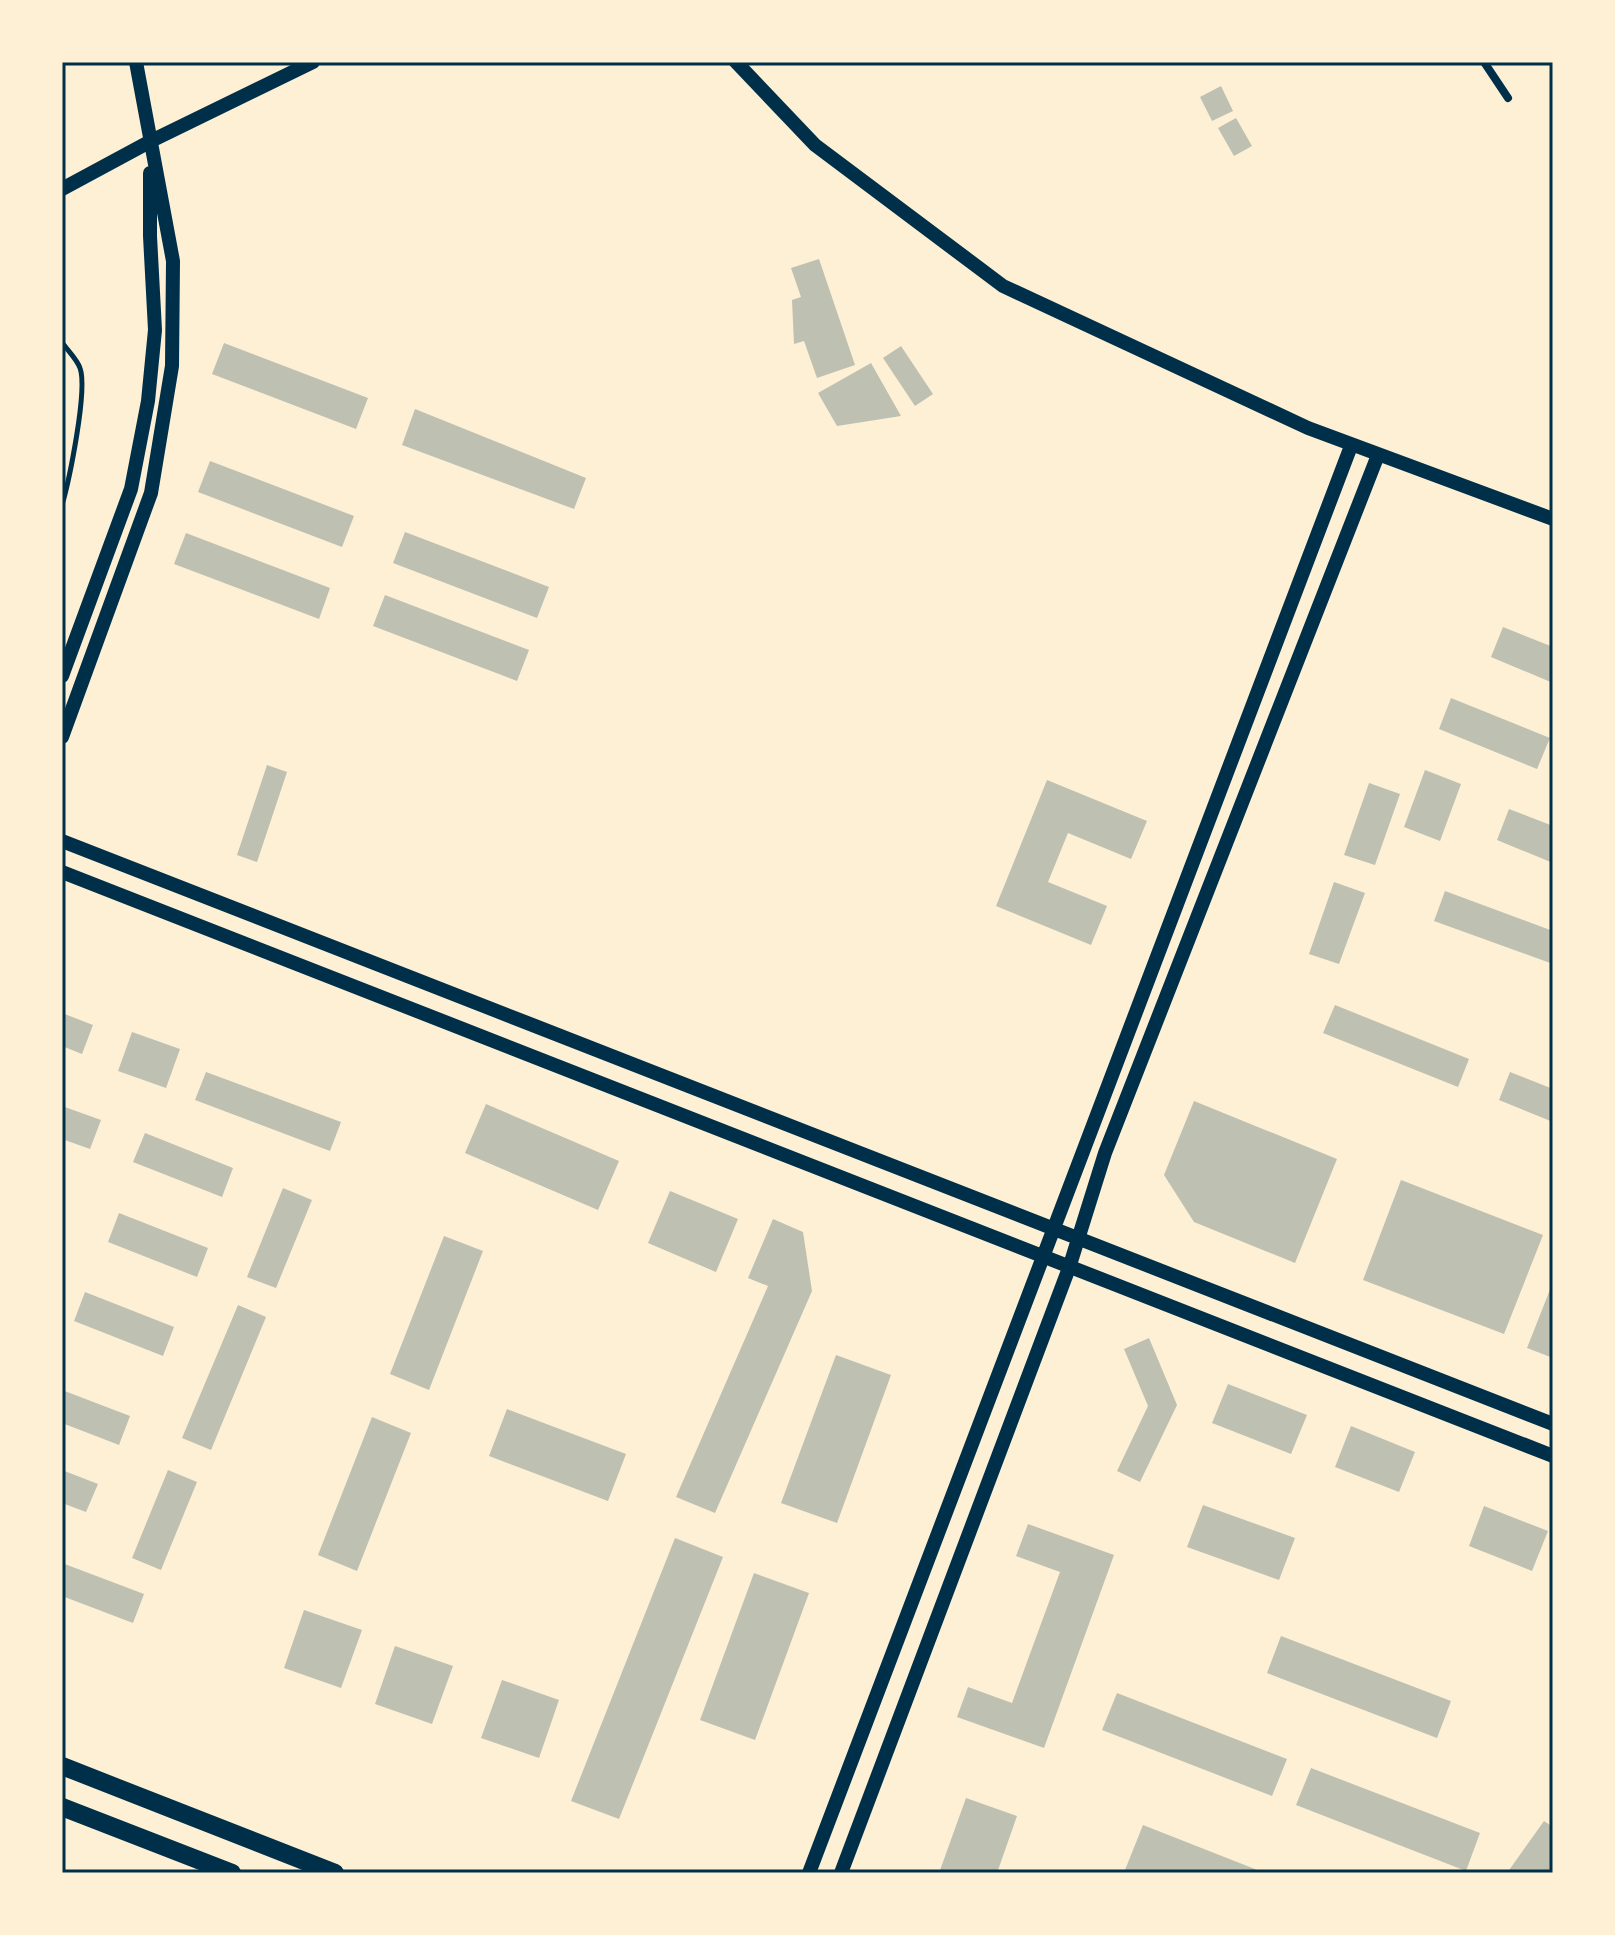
<svg xmlns="http://www.w3.org/2000/svg" width="1615" height="1935" font-family="'Fira Sans Condensed',sans-serif">
<style>
.building{fill:#bec0b2}
.lines{fill:none;stroke-linecap:round;stroke-linejoin:round}
.service{stroke:#003049;stroke-width:5}
.minor{stroke:#003049;stroke-width:8}
.tertiary{stroke:#003049;stroke-width:14}
.trunk{stroke:#003049;stroke-width:18}
.neatline{fill:none;stroke:#003049;stroke-width:3}
</style>
<rect width="100%" height="100%" fill="#fdf0d5"/>
<!-- building -->
<path class="building" d="M1221,86L1233,111L1212,121L1200,97Z
M1236,118L1252,146L1234,156L1218,128Z
M819,259L855,365L817,378L804,341L794,344L792,300L801,297L791,268Z
M224,343L368,398L356,429L212,374Z
M901,346L933,394L915,406L883,358Z
M871,363L901,416L837,426L818,393Z
M415,409L586,478L574,509L402,445Z
M210,461L354,516L342,547L198,492Z
M405,532L549,587L537,618L393,563Z
M186,533L330,588L319,619L174,564Z
M385,595L529,650L517,681L373,626Z
M1503,627L1553,647V683L1491,657Z
M1451,698L1550,738L1537,769L1439,729Z
M267,765L287,772L257,862L237,855Z
M1425,770L1461,784L1440,841L1404,827Z
M1047,780L1147,821L1131,859L1068,833L1048,882L1107,906L1091,945L996,906Z
M1369,783L1400,794L1375,865L1344,855Z
M1509,809L1553,826V863L1497,840Z
M1334,882L1365,893L1339,964L1309,954Z
M1445,891L1553,931V964L1434,921Z
M1335,1005L1469,1059L1458,1087L1323,1033Z
M62,1013L93,1025L82,1054L62,1046Z
M132,1032L180,1049L166,1088L118,1071Z
M206,1072L341,1122L330,1151L195,1100Z
M1510,1072L1553,1089V1122L1499,1100Z
M1194,1101L1337,1159L1295,1263L1194,1222L1164,1175Z
M486,1104L619,1161L598,1210L465,1153Z
M62,1106L101,1120L90,1149L62,1139Z
M145,1133L233,1168L222,1197L133,1162Z
M1401,1180L1543,1235L1504,1334L1363,1280Z
M283,1188L312,1200L276,1288L247,1277Z
M670,1191L738,1219L716,1272L648,1243Z
M119,1213L208,1248L197,1277L108,1242Z
M773,1219L803,1232L812,1291L715,1513L676,1497L768,1286L748,1278Z
M444,1236L483,1251L429,1390L390,1374Z
M1553,1282V1358L1527,1348Z
M85,1292L174,1327L163,1356L74,1321Z
M238,1305L266,1317L211,1450L182,1438Z
M1149,1338L1177,1405L1140,1482L1117,1471L1148,1406L1124,1349Z
M836,1355L891,1375L837,1523L781,1503Z
M1228,1384L1307,1415L1291,1454L1212,1423Z
M62,1390L130,1416L119,1445L62,1423Z
M507,1409L626,1454L608,1501L489,1456Z
M372,1417L411,1433L357,1571L318,1555Z
M1351,1426L1415,1452L1399,1492L1335,1467Z
M62,1470L98,1484L86,1512L62,1503Z
M168,1470L197,1482L161,1570L132,1558Z
M1203,1505L1295,1538L1279,1580L1187,1547Z
M1484,1506L1548,1531L1532,1571L1469,1546Z
M1028,1524L1114,1555L1044,1748L957,1717L968,1687L1012,1703L1060,1572L1016,1556Z
M675,1538L723,1557L619,1819L571,1801Z
M62,1563L144,1594L133,1623L62,1596Z
M754,1573L809,1593L755,1740L700,1720Z
M304,1610L362,1630L341,1688L284,1668Z
M1281,1636L1451,1701L1437,1738L1267,1673Z
M395,1646L453,1666L432,1724L375,1704Z
M502,1680L559,1700L539,1758L481,1738Z
M1117,1693L1287,1759L1272,1796L1102,1730Z
M1311,1768L1480,1833L1466,1871L1296,1805Z
M966,1798L1017,1816L997,1873H939Z
M1544,1821L1553,1827V1873H1507Z
M1143,1825L1265,1873H1131L1125,1870Z"/>
<g class="lines">
<!-- service -->
<path class="service" d="M62,342C67,350 77,359 80,368C88,390 69,481 62,505"/>
<!-- minor -->
<path class="minor" d="M1484,62L1508,98"/>
<!-- tertiary -->
<path class="tertiary" d="M736,62L815,145L1003,286L1308,428L1553,519
M62,189L151,141L313,62
M62,676L131,489L148,401L155,330L150,236V173
M62,737L151,493L172,366L173,261L136,62
M62,841L1553,1424
M62,872L1553,1456
M809,1873L1351,446
M841,1873L1069,1268L1105,1153L1378,455"/>
<!-- trunk -->
<path class="trunk" d="M62,1766L335,1873
M62,1807L232,1873"/>
</g>
<!-- border -->
<rect width="1615" height="1935" fill="none" stroke="#fdf0d5" stroke-width="128"/>
<rect x="64" y="64" width="1487" height="1807" class="neatline"/>
</svg>
